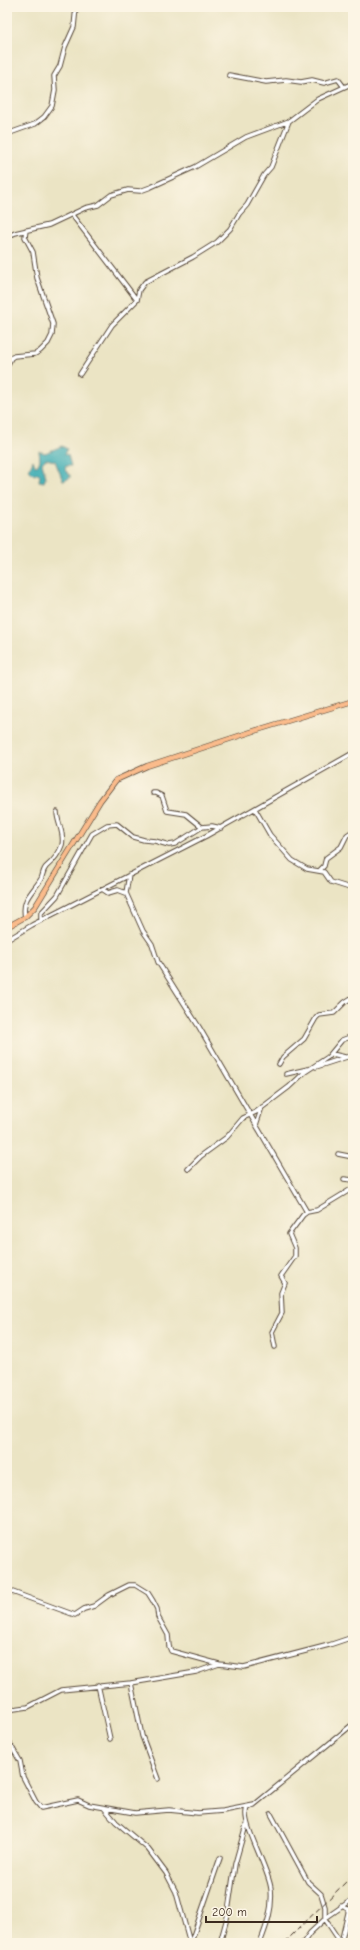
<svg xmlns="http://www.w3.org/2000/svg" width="360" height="1950" font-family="'Comic Neue',sans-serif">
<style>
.water{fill:#3bacb3;stroke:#3b6b68}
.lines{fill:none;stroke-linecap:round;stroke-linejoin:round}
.minor-casing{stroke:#554637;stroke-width:5.5}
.major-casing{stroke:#554637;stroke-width:6}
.minor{stroke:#fff;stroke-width:3.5}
.major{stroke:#fabb8b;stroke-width:4.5}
.rail{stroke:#3b2a1e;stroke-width:1;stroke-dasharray:6 3;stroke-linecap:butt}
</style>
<rect width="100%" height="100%" fill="#fcf5e5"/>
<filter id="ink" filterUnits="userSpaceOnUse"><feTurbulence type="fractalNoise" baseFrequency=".025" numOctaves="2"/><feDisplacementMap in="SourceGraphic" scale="8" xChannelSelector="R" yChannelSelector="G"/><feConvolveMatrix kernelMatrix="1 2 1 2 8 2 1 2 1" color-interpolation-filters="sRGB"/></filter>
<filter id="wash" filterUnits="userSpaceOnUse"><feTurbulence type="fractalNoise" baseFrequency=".012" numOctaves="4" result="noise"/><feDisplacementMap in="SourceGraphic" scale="16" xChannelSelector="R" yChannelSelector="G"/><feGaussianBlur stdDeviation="0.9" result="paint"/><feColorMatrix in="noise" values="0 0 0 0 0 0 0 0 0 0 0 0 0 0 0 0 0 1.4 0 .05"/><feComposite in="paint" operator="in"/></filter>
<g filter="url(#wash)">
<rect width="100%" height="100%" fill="#ebe4c4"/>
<!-- water -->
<path class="water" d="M62,446L67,449L64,454L68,455L71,466H66L65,470L70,475V478L63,481L55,461L46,459L42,463L46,477L44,482L39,481L40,475L38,473L34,475L29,470L33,460L35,466L38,465L40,460L39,451L45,453Z"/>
</g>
<g filter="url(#ink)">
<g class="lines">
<!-- minor casing -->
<g class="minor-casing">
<path id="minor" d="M229,75L266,82L286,80L301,82L312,80L324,83L338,79L344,87
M7,134L35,124L44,117L52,106L55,90L54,76L60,66L65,47L74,27L76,7
M72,215L137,300
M7,237L15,233L49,225L85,208L98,205L111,195L128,190L140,191L151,187L195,167L246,137L289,121L318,99L353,83
M7,366L11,358L14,356L35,354L40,351L48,343L52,335L53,324L37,278L33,252L25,237L26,230
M80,374L112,325L137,300L139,290L145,282L193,257L217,242L230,229L239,214L247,205L264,175L271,167L289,121
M153,793H156L162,796L167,811L186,814L202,827
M255,809L270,835L292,860L307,869L324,872L331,882L353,889
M319,871L324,866L326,858L341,847L347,835L353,831
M129,875L126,893L143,931L152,944L158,962L199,1027L307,1212
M102,889L108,893L118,890L126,893
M25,917C21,899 33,892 41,879C43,875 43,870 46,867C53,861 59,854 62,845C65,833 57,823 57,812
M41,920V913L57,896L92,834L107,825L117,824L133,837L144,840L155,841L169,845L175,844L202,827L212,826L221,828
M7,940L32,925L206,836L353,753
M332,1054L345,1057
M279,1064L283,1057L304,1039L316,1018L319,1015L334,1013L345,1002L353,997
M316,1067L353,1055
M286,1074L308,1069
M256,1125L262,1107
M338,1154L353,1157
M188,1169L201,1156L227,1137L243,1118L256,1112L289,1087L305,1072L328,1057L342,1040L353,1036
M344,1179L353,1180
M275,1347L272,1332L282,1313L281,1293L285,1283L281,1276L295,1256V1248L289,1234L303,1215L307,1212L317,1210L353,1188
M7,1590L75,1615L84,1609L94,1606L109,1595L129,1585H135L148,1593L153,1601L157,1609L158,1617L168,1635L169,1646L171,1651L219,1664
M131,1683L142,1736L158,1779
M98,1685L110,1739
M7,1710L28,1707L61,1690L131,1683L196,1672L219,1664L244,1667L329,1645L353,1637
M7,1739L20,1761L23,1777L36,1802L41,1808L78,1800L89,1805L135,1813L169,1810L198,1813L223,1811L254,1805
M104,1808L116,1822L148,1849L166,1873L176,1892L190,1943
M271,1814L308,1882L321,1894L325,1907V1919L341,1943
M341,1906L353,1911
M191,1942L220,1858
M220,1943L227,1918L235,1864L246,1825
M260,1943C267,1925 273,1909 271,1889C269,1868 240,1822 247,1808L254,1805L353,1724
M303,1943L310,1933L327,1917L353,1899
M341,1943L349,1909"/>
</g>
<!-- major casing -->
<g class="major-casing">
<path id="major" d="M7,927L25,917L35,907L100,801L116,780L147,766L254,731L353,701"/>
</g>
<!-- minor -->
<use href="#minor" class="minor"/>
<!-- major -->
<use href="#major" class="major"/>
<!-- rail -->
<path class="rail" d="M284,1943L353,1875"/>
</g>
</g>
<!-- margin -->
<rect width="360" height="1950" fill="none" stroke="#fcf5e5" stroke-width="24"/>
<!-- scale -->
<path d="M206 1916v6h111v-6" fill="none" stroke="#3b2a1e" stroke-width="2"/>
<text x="212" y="1916" font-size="12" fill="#3b2a1e" stroke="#fcf5e5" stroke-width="3" paint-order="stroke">200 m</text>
</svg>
